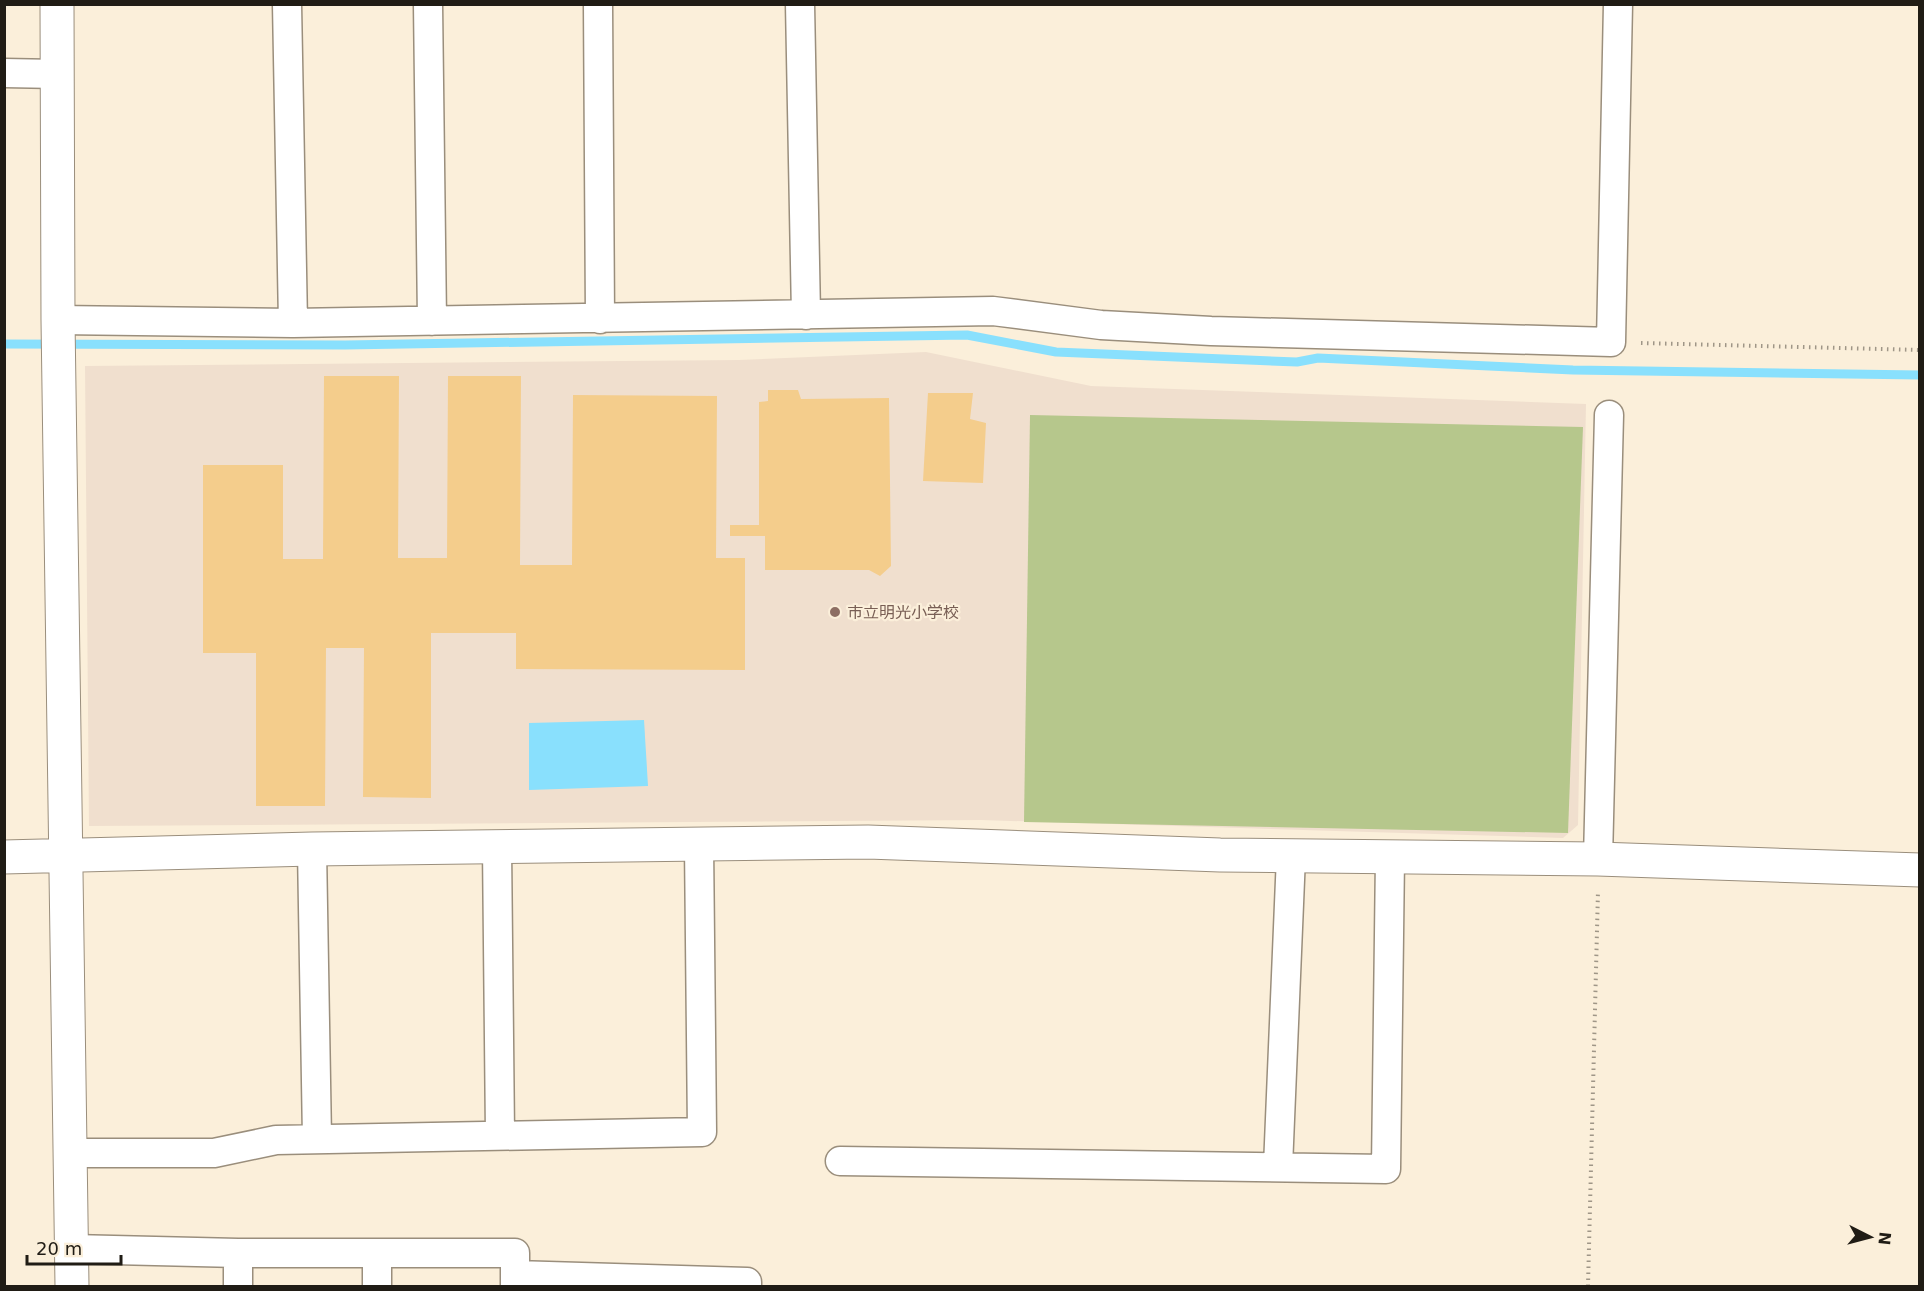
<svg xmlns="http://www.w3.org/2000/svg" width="1924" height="1291" font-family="'DejaVu Sans','Noto Sans JP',sans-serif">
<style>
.education{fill:#f0dfce}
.green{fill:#b6c78c}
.water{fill:#89e0fd}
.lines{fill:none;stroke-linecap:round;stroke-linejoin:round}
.stream{stroke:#89e0fd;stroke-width:9}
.building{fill:#f4cd8c}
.street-casing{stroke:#9a8e7c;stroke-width:31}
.secondary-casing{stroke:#9a8e7c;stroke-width:35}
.path{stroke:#9f9687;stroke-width:4;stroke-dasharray:1.5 4.5;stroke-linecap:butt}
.street{stroke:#fff;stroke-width:28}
.secondary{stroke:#fff;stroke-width:33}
.education-dot{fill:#8d6e63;stroke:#fbefda;stroke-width:2}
.labels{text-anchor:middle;stroke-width:4.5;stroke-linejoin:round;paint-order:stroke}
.education-label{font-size:16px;fill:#785e54;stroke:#fbefda;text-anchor:start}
</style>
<rect width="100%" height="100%" fill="#fbefda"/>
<!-- education -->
<path class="education" d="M926,352L1091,386L1586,404L1578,825L1563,838L981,820L89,826L85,366L739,360Z"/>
<!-- green -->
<path class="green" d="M1030,415L1583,427L1568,833L1024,822Z"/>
<!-- water -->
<path class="water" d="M644,720L648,786L529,790V723Z"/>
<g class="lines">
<!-- stream -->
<path class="stream" d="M4,344L345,345L967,335L1056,352L1297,362L1318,358L1573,370L1920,375"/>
</g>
<!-- building -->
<path class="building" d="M324,376H399L398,558H447L448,376H521L520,565H572L573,395L717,396L716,558H745V670L516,669V633H431V798L363,797L364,648H326L325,806H256V653H203V465H283V559H323Z
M768,390H798L801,399L889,398L891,566L880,576L869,570H765V536H730V525H759V402L768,401Z
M928,393H973L970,419L986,423L983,483L923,481Z"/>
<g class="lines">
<!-- street casing -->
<g class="street-casing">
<path id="street" d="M287,4L293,323
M428,4L432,321
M598,4L600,319
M800,4L806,315
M4,73L58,74
M58,320L293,323L993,311L1101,325L1211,331L1611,342L1618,4
M497,847L500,1135
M312,849L317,1139
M1598,859L1609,415
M71,1153H214L276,1140L702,1132L699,844
M840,1161L1386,1169L1390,857
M1278,1167L1291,856
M72,1249L238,1253H515V1286
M238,1253V1286
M377,1253V1286
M515,1275L747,1282V1286"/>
</g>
<!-- secondary casing -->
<g class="secondary-casing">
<path id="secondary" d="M57,4L58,320L72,1286
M4,857L312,849L868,842L1220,855L1598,859L1920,870"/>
</g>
<!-- path -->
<path class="path" d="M1641,343L1920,350
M1588,1286L1598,891"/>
<!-- street -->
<use href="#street" class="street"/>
<!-- secondary -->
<use href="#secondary" class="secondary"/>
</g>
<!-- markers -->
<circle class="education-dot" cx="835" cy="612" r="6"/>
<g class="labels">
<!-- education labels -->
<g class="education-label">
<text x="847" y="618">市立明光小学校</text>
</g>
</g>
<!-- border -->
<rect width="1924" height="1291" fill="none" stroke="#201c15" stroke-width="12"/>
<!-- north arrow -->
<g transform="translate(1870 1237) rotate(96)" stroke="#fbefda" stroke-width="4.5" paint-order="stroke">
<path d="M0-4.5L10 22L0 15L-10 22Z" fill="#201c15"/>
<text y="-9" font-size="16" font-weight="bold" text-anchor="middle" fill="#201c15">N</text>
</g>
<!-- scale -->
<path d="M27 1255v9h94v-9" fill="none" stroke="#201c15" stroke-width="3"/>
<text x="36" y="1255" font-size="18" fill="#201c15" stroke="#fbefda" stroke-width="4.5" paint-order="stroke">20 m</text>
</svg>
